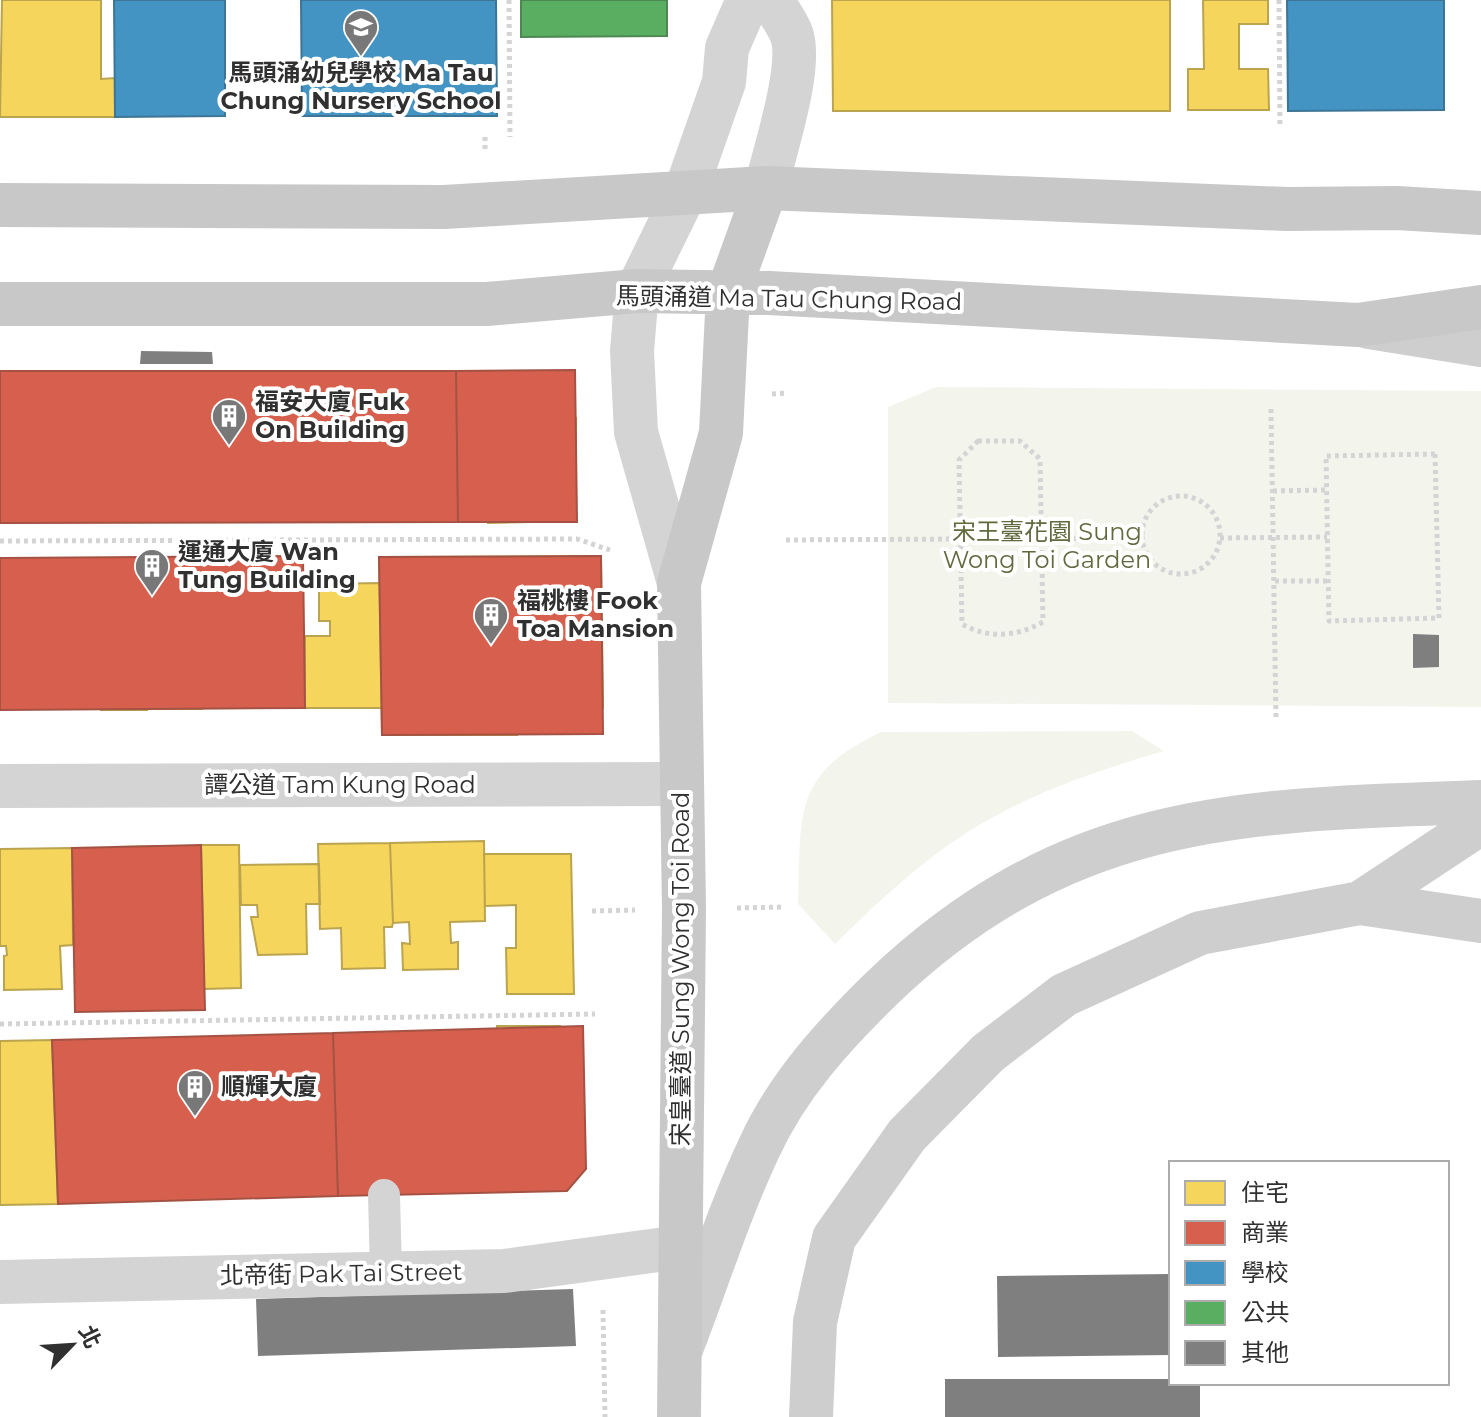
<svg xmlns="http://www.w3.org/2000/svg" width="1481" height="1417" font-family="Montserrat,'Noto Sans TC',sans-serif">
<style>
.green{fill:#f3f5ed}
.homes{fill:#f6d55c;stroke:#bba44f;stroke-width:2}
.shops{fill:#d6604d;stroke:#a45244;stroke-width:2}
.schools{fill:#4393c3;stroke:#3d7597;stroke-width:2}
.public{fill:#5aae61;stroke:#4d8852;stroke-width:2}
.building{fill:#7f7f7f}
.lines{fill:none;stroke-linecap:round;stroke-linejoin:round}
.path{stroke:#d4d4d4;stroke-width:5;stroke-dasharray:4 4;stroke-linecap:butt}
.service{stroke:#d4d4d4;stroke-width:32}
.minor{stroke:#d4d4d4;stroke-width:44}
.tertiary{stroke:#d4d4d4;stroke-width:44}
.secondary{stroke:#cecece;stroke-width:44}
.primary{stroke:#c8c8c8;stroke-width:44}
.labels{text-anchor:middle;stroke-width:8;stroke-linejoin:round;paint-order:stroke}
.poi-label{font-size:24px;font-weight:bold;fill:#303030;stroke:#fff;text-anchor:start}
.street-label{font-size:24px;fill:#303030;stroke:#fff}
.park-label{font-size:24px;fill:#616a3e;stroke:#fff}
</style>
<rect width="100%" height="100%" fill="#fff"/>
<!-- green -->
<path class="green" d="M936,387L1481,391V707L888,703V407Z
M1132,731L1164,751C1100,770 1033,792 976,827C923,859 879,901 835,944L798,904C802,815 790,775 881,732Z"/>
<!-- homes -->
<path class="homes" d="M2,0H101V79L115,78V117H0Z
M832,0H1170V111H833Z
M1203,0H1268V24H1239V69H1268L1269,110H1188V69H1204Z
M487,371H528L530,418H576V483H530L531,522L488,523Z
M238,375H282V399H300V375H343V399L398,398L399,435L343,436V456H399L400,492H344V516H300V492L283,493V517H239V492L184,493L183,456H239V435H183V400L238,399Z
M0,376H9L10,400H66L65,436H10V456H66V493H10L11,517H0Z
M601,556L603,708L516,709L517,735H382L379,557Z
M93,569H139V600L146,601V613H154L155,601L162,600L160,569H206L207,620L251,619V659L202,660V709H157L156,675L146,676L147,710H101V660H51L50,621H94Z
M380,583L382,708H305V636H330V621H319V584Z
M484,841L485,921L450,922L451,943L458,942V969L403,970L402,943L410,944L409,922L393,923L390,843Z
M390,843L393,923L392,927H384L385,968L342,969L341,928L320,929L318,844Z
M201,845H239L241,988L204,989Z
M167,846L169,890H202L203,937L73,939V893L114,892L113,847Z
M72,848L73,945L60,946L62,989L4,990V956L7,955L6,946H0V849Z
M484,854H571L574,994H507L506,948H516V905L485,906Z
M319,864L320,904H306L307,954L258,955L251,917H258L257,905H241L240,865Z
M497,1026H560V1168L548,1177L488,1178L487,1144L466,1143L467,1177H421V1125L378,1124V1080H439L455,1069L496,1070Z
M52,1040L58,1204L0,1205V1041Z
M207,1048L209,1096L248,1095L250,1142L210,1143L211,1186L170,1187L168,1155H156V1188L112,1189L111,1145L72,1146L71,1100L110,1099L108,1051L148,1049L149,1081H156V1094L164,1093V1081H174L172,1049Z"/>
<!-- shops -->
<path class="shops" d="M575,370L577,522H458L456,371Z
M0,371H456L458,522L0,523Z
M303,556L305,708L0,710V558Z
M601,556L603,734L382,735L379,557Z
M201,845L205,1010L75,1012L72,848Z
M583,1026L586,1169L567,1191L338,1196L333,1033Z
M333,1033L338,1196L58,1204L52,1040Z"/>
<!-- schools -->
<path class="schools" d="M114,0H225V116L115,117Z
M301,0H496L497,116H302Z
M1287,0H1444V110L1288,111Z"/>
<!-- public -->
<path class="public" d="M521,0H667V36L521,37Z"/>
<!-- building -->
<path class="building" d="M141,351L212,352L213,364H140Z
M1413,634L1439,635V667L1413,668Z
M1171,1274V1355L998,1357L997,1276Z
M573,1289L576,1346L258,1356L256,1299Z
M945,1379H1171V1383H1200V1417H945Z"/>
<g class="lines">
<!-- path -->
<path class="path" d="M509,0L510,137
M1279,0L1280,127
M485,137V152
M772,394L787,393
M1271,409L1276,720
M978,441H1020L1040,459L1043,622C1016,637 988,639 962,624L959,460Z
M1435,454L1439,618L1329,621L1326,456Z
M1273,491L1326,490
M1142 535a39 39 0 1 1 78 0a39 39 0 1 1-78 0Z
M1220,538L1327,537
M786,540L1142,538
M0,541L577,539L610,550
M1275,581H1328
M737,908L785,907
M592,911L635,910
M0,1024L595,1014
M603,1310L605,1417"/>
<!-- service -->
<path class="service" d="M384,1195L386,1273"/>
<!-- minor -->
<path class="minor" d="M766,188C774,153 804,64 791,33C786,21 778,10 771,0
M0,1282L504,1271L680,1247"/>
<!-- tertiary -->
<path class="tertiary" d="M679,583L636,432L632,351L637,291L685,193L724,82L727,48L748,0
M0,786L681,784"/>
<!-- secondary -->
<path class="secondary" d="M1369,327L1481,345
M1360,903L1481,823
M681,1349C707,1282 729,1211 760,1146C788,1085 834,1035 881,989C1067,811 1240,810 1481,802
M811,1417L815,1322L834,1238L907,1135L988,1053L1064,995L1200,933L1360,903L1481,921"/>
<!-- primary -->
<path class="primary" d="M0,205L444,207L766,188L1287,209L1397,208L1481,213
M0,304H487L637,291L769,293L1358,325L1481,307
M679,1417L684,909L679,583L721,433L728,293L766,188"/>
</g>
<!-- icons -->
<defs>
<g id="school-pin" transform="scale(1.8)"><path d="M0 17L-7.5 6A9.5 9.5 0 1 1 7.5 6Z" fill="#787878" stroke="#fff"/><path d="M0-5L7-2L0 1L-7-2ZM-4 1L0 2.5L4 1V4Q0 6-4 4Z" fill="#fff"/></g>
<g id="building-pin" transform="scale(1.8)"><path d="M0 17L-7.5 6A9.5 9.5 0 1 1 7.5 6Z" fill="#787878" stroke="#fff"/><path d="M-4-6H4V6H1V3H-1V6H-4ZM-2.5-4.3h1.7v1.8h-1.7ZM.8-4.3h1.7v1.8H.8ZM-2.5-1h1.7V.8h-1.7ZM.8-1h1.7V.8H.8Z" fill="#fff"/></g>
</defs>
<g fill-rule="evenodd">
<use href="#school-pin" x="361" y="27"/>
<use href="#building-pin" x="229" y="416"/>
<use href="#building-pin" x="152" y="566"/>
<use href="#building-pin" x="491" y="615"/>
<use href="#building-pin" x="195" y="1087"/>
</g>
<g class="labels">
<!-- poi labels -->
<g class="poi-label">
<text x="361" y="81" text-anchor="middle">馬頭涌幼兒學校 Ma Tau<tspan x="361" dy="28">Chung Nursery School</tspan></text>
<text x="255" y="410">福安大廈 Fuk<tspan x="255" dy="28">On Building</tspan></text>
<text x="178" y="560">運通大廈 Wan<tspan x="178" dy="28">Tung Building</tspan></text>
<text x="517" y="609">福桃樓 Fook<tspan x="517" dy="28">Toa Mansion</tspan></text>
<text x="221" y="1095">順輝大廈</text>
</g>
<!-- street labels -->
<g class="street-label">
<text transform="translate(789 299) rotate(1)" y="8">馬頭涌道 Ma Tau Chung Road</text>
<text x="340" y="793">譚公道 Tam Kung Road</text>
<text transform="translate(681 969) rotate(-90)" y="8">宋皇臺道 Sung Wong Toi Road</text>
<text transform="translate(341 1274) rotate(-1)" y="8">北帝街 Pak Tai Street</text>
</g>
<!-- park labels -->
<g class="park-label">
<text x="1047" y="540">宋王臺花園 Sung<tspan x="1047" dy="28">Wong Toi Garden</tspan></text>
</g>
</g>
<!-- legend -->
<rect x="1169" y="1161" width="280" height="224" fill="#ffffff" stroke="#acacac" stroke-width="2"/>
<rect x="1185" y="1181" width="40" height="24" fill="#f6d55c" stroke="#acacac" stroke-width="2"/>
<text x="1241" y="1201" font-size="24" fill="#303030">住宅</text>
<rect x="1185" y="1221" width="40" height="24" fill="#d6604d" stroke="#acacac" stroke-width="2"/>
<text x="1241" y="1241" font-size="24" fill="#303030">商業</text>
<rect x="1185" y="1261" width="40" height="24" fill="#4393c3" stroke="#acacac" stroke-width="2"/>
<text x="1241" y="1281" font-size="24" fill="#303030">學校</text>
<rect x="1185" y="1301" width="40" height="24" fill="#5aae61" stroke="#acacac" stroke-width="2"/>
<text x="1241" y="1321" font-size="24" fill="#303030">公共</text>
<rect x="1185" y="1341" width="40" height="24" fill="#7f7f7f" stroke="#acacac" stroke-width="2"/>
<text x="1241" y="1361" font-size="24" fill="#303030">其他</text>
<!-- north arrow -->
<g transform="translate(72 1345) rotate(65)" stroke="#ffffff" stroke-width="6" paint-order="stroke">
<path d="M0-6L14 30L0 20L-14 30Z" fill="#303030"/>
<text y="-12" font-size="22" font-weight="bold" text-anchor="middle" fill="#303030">北</text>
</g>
</svg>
